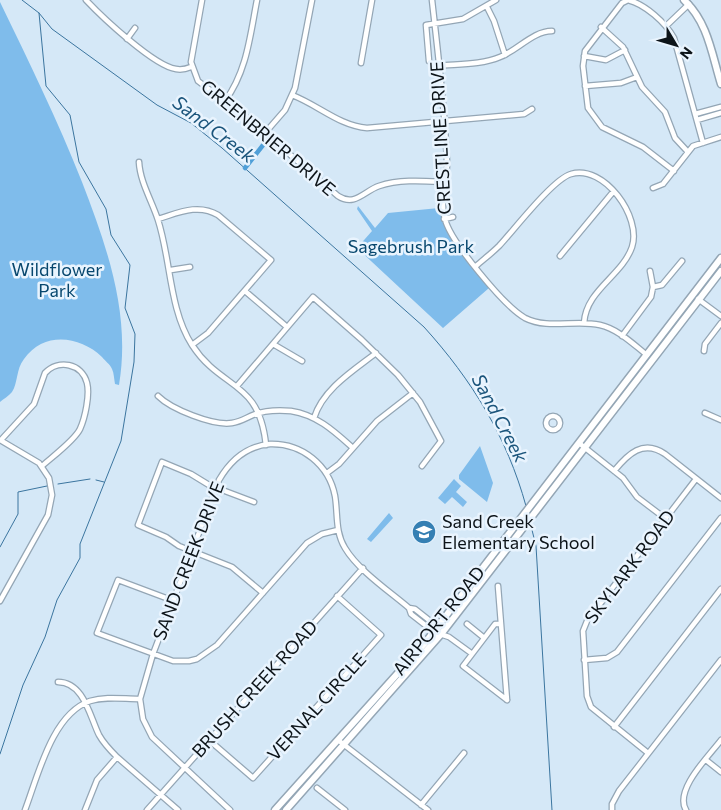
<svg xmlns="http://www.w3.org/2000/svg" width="721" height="810" font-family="Commissioner,sans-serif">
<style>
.green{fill:#7fbceb}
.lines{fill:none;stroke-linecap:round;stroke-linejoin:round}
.stream{stroke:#3b759f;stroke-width:1}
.canal{stroke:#4f9fd8;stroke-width:4.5}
.street-casing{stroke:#94a6b5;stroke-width:7}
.secondary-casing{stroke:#94a6b5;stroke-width:9}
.street{stroke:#fff;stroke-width:4.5}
.secondary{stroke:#fff;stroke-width:6}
.labels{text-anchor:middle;stroke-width:5;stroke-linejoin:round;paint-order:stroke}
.street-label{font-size:18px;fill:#0d1419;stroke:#e9f4fe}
.park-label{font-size:18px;fill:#07476e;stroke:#e9f4fe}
.poi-label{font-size:18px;fill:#0d1419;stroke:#e9f4fe;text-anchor:start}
.water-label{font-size:19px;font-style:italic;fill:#1b557c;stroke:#e9f4fe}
</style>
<rect width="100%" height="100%" fill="#d5e8f7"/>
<!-- green -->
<path class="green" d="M0,2C29,62 58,121 82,182C107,247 131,314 119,385L115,384C114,379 114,373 112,369C110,364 105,361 102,357C80,336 44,331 24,359C16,369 18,383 12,392C9,396 3,399 0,402Z
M358,206L375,228L388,213L439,208C445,240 469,263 489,288L443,328L357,248L372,231L357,209Z
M480,446L493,483L487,502L459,479V475Z
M454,479L461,486L456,492L467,502L463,507L452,497L445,504L438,498Z
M389,513L393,518L371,542L367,539Z"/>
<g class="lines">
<!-- stream -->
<path class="stream" d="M22,0L39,13L52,29L157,105L191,123L222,148L424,327C472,380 507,437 526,506
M96,480L104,482
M58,484L90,479
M530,522L536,546L552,810
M0,547L18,514V492L47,486
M0,754L23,685L45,637L57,600L80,558V544L121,441L134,362L135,334L125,308L130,265L111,235L106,209L79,162L70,115L46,86L39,13"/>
<!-- canal -->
<path class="canal" d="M245,168L267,140"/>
<!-- street casing -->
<g class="street-casing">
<path id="street" d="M86,0C102,17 154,66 176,69C181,70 186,69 191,67
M202,0L191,62L198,81L250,120L338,196C355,207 364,191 379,186C400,179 424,181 445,182
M432,0C438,54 445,108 447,163C447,182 439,199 445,219C450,241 505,307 525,318C549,330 575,319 600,325C618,329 633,344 647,355
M487,7L494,21L505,55
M666,26L689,4
M601,27L623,47L642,87L665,112L675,138L688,152
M127,39L135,28
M584,56L606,60L625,50
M429,61L426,25L463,19L496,0
M361,63L372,0
M438,66C458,64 481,65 500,57C518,50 533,31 552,31
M585,86L621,83L637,77
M292,95C318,105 340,126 367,128L524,114L532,109
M225,101C247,71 250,36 257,0
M695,114L721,107
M697,120L721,113
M265,133L285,110L295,88L312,0
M139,162C140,182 152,201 158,220C171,260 169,309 192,345C222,391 259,379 266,445
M674,171L643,147L602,127L588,108L583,66L585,51L622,3L628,0C645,4 666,23 674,38L703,143
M653,188L663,184L693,146L721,137
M158,219C178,213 198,203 218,215L271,260L208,333L192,345
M444,219L453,217
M560,256L613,192
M476,266C484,259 492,253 499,246C514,230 553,179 571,174C604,164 642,217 632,247C622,276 586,290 584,323
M171,270L190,267
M653,287L662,285L682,261
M245,291L287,327
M698,299L721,316
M622,336L651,297L653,287L650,271
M273,344L302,361
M704,351L705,344L721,323
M237,386L313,297L362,340L398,375L420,402L441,441L422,466
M158,396C171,409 213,426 232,423C240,422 246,418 253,415C265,410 279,410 291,411C317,415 334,431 353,448
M705,413L721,420
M546 423a7 7 0 1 1 14 0a7 7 0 1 1-14 0Z
M314,418C323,389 354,370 376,353
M0,440L39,463L49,478L52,495L48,515L0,601
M1,440L34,404L45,373C58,359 82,363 87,383C90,395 85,418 80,429C75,440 52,457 42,466
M579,443L623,478L637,497L666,519
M614,471C628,454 643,439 665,454L721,498
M327,473L339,464L377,421L413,393
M254,502L209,485L191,474L162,462L138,525L166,537L179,546L232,567L263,593
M498,586L507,700
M174,601L118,580L97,633L173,661H189L197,659L217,645L307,543L322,534L338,530
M409,608L415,609L439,628
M467,624L483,637
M501,624H495L463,666L507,700
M584,660L607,658L617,652L721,518
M58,682C84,682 90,717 99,735C104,744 110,750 117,757
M614,727L721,589
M209,740L253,778L381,635L337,596
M338,740L428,810
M648,753L591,707L587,696L583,631L587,621L696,479
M706,760L721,772
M317,788L345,810
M421,805L464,753
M25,810C38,776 52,714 90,701C106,696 123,699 140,699
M85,810L97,780L117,757L178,810
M147,810L363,568
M230,810L152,737L143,719L140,699L153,654L219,480C230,461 247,446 270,444C302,443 329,465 335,496C338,514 335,532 345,548C358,570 389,591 409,608L411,614L434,632L449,637L471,653
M612,810V804L619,791L721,660
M686,810C674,790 709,756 721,740"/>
</g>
<!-- secondary casing -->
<g class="secondary-casing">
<path id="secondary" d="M684,0C708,22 712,55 721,84
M275,810L425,643L721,258
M286,810L442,633L721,271"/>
</g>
<!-- street -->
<use href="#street" class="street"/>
<!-- secondary -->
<use href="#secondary" class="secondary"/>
</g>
<!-- icons -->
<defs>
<g id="school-disc" transform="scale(1.25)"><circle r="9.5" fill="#357fb3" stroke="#e9f4fe"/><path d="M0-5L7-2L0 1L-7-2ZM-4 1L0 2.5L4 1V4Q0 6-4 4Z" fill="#fff"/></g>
</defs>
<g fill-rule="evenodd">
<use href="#school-disc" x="424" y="532"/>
</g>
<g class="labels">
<!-- street labels -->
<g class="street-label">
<text transform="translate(268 138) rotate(40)" y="6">GREENBRIER DRIVE</text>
<text transform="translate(441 138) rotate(-93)" y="6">CRESTLINE DRIVE</text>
<text transform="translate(189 561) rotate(-69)" y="6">SAND CREEK DRIVE</text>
<text transform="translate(630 567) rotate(-53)" y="6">SKYLARK ROAD</text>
<text transform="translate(439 621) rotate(-51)" y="6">AIRPORT ROAD</text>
<text transform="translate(255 689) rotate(-48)" y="6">BRUSH CREEK ROAD</text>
<text transform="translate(317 707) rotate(-48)" y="6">VERNAL CIRCLE</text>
</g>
<!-- park labels -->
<g class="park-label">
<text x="411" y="253">Sagebrush Park</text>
<text x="57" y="276">Wildflower<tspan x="57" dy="21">Park</tspan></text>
</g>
<!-- poi labels -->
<g class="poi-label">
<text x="442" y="528">Sand Creek<tspan x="442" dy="21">Elementary School</tspan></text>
</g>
<!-- water labels -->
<g class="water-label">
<text transform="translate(214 129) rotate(37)" y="7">Sand Creek</text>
<text transform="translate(500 418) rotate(62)" y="7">Sand Creek</text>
</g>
</g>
<!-- north arrow -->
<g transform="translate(676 45) rotate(128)" stroke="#e9f4fe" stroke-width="4" paint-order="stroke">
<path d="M0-4L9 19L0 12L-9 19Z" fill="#0d1419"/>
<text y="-8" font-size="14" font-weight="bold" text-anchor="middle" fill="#0d1419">N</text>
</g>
</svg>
